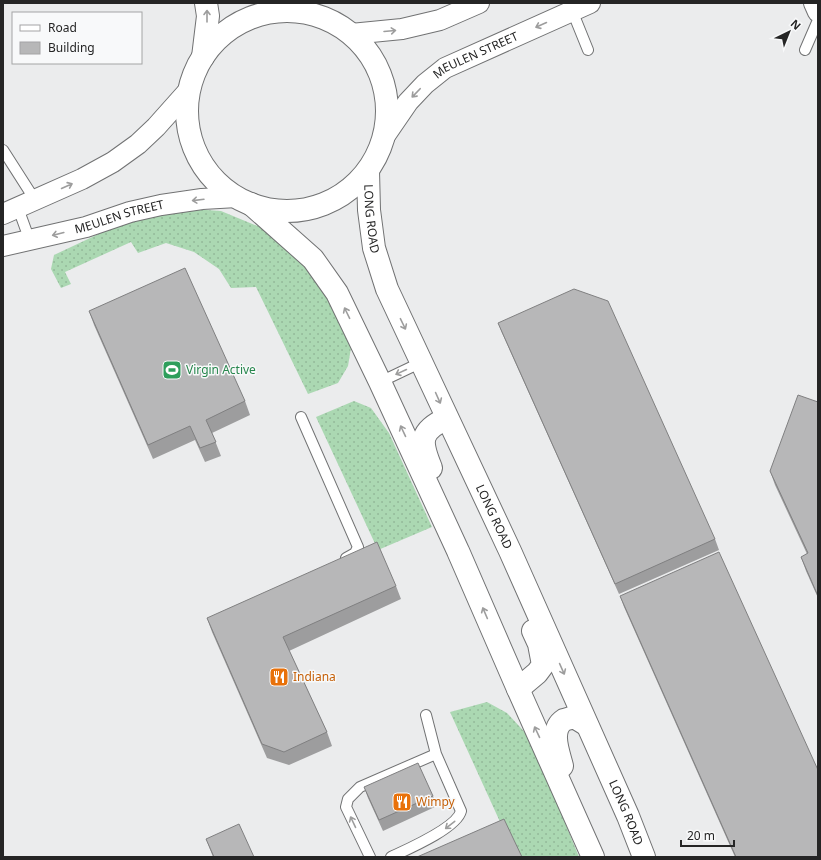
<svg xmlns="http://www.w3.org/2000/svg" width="821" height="860" font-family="'Noto Sans',sans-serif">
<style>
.grass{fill:url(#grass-dots)}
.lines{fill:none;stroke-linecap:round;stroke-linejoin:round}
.service-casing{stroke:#717273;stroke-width:12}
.minor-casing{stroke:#717273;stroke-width:22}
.tertiary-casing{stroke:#717273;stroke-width:24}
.service{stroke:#fff;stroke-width:10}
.minor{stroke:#fff;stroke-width:20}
.tertiary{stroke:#fff;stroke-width:22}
.wall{fill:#9d9d9e}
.building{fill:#b7b7b8;stroke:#808081}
.oneway{stroke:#9d9d9d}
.labels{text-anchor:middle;stroke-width:3;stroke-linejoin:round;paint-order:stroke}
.street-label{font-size:12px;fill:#252525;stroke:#f8f9fa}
.leisure-label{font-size:12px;fill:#27864d;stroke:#f8f9fa;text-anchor:start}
.food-label{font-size:12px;fill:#c56008;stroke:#f8f9fa;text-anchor:start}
</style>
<defs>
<pattern id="grass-dots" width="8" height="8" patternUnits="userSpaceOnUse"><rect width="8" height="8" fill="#abd8b2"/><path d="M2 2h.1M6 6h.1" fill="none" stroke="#93b999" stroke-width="1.8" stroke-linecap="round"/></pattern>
</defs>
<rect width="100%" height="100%" fill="#ebeced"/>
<!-- grass -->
<path class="grass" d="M178,208L221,211L272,232L308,264L327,291L351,348L348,366L338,383L308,394L256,287L231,288L219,269L194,252L166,243L138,253L131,242L65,272L71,284L61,288L51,269L54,255L122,223Z
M354,401L371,408L389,433L432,527L378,550L316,417Z
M487,702L507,713L531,739L579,857H516L450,712Z"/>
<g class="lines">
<!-- service casing -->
<g class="service-casing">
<path id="service" d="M571,8L588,50
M805,50L818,20
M3,150L35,200
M18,208L30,241
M380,382L422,362
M301,417L358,547L355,553L346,558
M370,857L346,807L348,799L360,787L436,754
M391,857C408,849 457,828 461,811L436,754L426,715"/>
</g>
<!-- minor casing -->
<g class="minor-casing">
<g id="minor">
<path d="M814,3L818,12"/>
<path d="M351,34L402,29L440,20L479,3"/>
<path id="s1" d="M384,137L408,102L425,84L445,68L590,3"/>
<path d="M3,214L82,179L113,162L138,144L156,127L189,90"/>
<path id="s2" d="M3,246L86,227L130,212L161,205L202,199L237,197"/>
</g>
</g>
<!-- tertiary casing -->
<g class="tertiary-casing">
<g id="tertiary">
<circle cx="287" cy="111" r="100"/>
<path d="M203,57L208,16L206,3"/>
<path id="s3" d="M368,171L369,210L374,248L387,289L510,551L628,816L644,857"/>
<path d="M251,204L313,259L337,293L380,382L458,551L518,689L593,857"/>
<path d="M431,468C420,441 419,432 447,418"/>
<path d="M518,689L537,673L543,665L539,644L533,631"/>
<path d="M562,766C559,753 549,730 564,720C567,719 571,718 574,717L587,725"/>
</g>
</g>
<!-- service -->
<use href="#service" class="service"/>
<!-- minor -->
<use href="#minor" class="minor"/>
<!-- tertiary -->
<use href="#tertiary" class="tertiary"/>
</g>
<!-- wall -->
<path class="wall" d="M89,311L245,401L250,415L212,433L221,456L205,462L195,440L153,459L94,325Z
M498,323L715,539L719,550L619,594L502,333Z
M818,402V598L806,571L801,557L807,554L775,485L770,471Z
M396,586L401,599L289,651L327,732L332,746L289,765L267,758L212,632L207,618Z
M620,596L818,857H735L624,607Z
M364,787L433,796L437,806L383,831L368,798Z
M206,839L254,857H213Z"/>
<!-- building -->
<path class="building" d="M185,268L245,401L206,420L216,442L200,448L190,426L148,445L89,311Z
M574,289L608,301L715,539L615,584L498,323Z
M798,395L818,402V596L801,557L808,553L770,471Z
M377,542L396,586L283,637L327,732L284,752L262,744L207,618Z
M719,552L818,770V857H736L620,596Z
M418,763L433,796L379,820L364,787Z
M504,819L522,857H417Z
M239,824L254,857H214L206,839Z"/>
<!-- one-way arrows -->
<defs><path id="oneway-shaft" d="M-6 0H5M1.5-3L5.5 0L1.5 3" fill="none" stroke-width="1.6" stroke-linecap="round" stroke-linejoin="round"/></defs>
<g class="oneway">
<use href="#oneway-shaft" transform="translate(207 16) rotate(-90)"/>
<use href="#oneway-shaft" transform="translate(541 25) rotate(156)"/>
<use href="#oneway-shaft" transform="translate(390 31) rotate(-5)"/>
<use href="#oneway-shaft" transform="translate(416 93) rotate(134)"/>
<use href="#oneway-shaft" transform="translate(67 186) rotate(-24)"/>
<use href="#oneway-shaft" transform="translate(198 200) rotate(173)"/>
<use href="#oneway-shaft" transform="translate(58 234) rotate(166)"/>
<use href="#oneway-shaft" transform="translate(347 313) rotate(-116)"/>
<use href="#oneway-shaft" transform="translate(403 324) rotate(64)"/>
<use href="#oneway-shaft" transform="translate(401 372) rotate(155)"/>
<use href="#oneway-shaft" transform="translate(438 398) rotate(66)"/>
<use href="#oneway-shaft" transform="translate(403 431) rotate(-115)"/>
<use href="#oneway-shaft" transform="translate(485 613) rotate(-113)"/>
<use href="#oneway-shaft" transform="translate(562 669) rotate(66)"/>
<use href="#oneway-shaft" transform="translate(537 732) rotate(-115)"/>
<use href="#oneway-shaft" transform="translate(353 822) rotate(-115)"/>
<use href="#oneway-shaft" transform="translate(450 825) rotate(142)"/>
</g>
<!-- icons -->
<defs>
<g id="stadium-square" transform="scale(1)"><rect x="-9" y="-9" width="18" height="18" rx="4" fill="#2e9e5b" stroke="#f8f9fa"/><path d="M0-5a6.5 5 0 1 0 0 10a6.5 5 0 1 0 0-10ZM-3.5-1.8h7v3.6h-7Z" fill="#fff"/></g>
<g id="restaurant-square" transform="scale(1)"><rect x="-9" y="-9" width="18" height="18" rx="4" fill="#e8710a" stroke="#f8f9fa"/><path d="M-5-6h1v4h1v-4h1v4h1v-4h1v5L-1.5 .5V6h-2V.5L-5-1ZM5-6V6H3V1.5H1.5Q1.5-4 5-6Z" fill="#fff"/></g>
</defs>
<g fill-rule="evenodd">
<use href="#stadium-square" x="172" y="370"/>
<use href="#restaurant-square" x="279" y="677"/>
<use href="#restaurant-square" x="402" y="802"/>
</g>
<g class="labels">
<!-- street labels -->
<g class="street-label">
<text dy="4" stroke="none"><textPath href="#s1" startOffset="126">MEULEN STREET</textPath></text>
<text dy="4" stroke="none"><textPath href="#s2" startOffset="120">MEULEN STREET</textPath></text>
<text dy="4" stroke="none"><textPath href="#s3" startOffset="48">LONG ROAD</textPath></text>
<text dy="4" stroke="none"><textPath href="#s3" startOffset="372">LONG ROAD</textPath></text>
<text dy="4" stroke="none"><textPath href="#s3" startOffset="696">LONG ROAD</textPath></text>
</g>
<!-- leisure labels -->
<g class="leisure-label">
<text x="186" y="374">Virgin Active</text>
</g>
<!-- food labels -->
<g class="food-label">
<text x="293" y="681">Indiana</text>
<text x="416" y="806">Wimpy</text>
</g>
</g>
<!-- border -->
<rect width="821" height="860" fill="none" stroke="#252525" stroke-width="8"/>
<!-- legend -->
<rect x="12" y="12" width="130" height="52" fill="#f8f9fa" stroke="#a4a4a5"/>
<rect x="20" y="25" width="20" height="6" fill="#ffffff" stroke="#a4a4a5"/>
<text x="48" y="32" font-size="12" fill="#252525">Road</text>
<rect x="20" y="42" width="20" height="12" fill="#b7b7b8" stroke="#a4a4a5"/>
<text x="48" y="52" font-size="12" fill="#252525">Building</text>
<!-- north arrow -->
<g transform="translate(789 32) rotate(43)" stroke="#f8f9fa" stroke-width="3" paint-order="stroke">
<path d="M0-3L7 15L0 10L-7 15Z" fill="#252525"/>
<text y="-6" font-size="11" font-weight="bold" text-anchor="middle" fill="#252525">N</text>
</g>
<!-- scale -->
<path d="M681 840v6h53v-6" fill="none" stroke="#252525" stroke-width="2"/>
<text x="687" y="840" font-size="12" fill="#252525" stroke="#f8f9fa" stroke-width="3" paint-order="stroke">20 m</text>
</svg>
